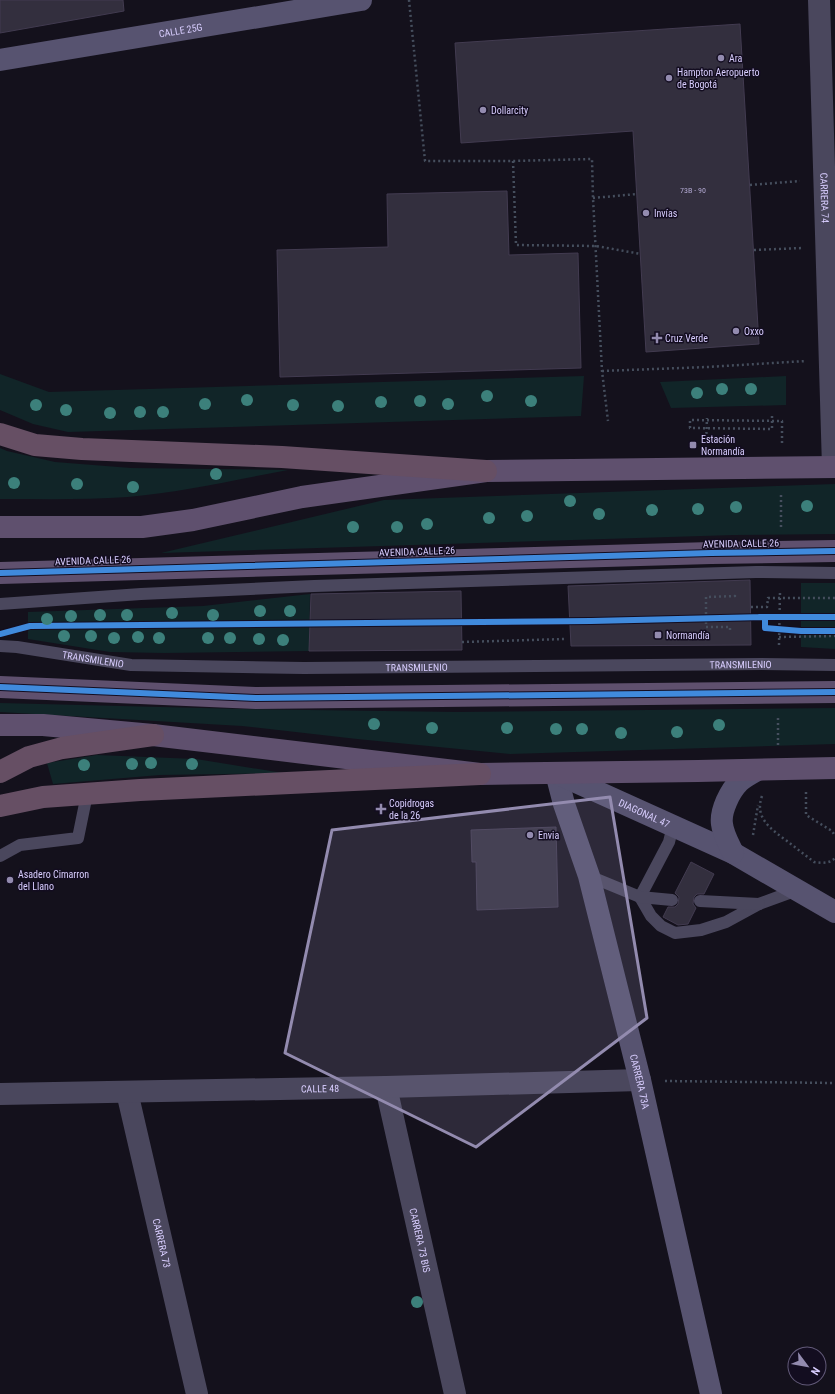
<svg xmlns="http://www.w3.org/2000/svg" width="835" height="1394" font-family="'Roboto Condensed',sans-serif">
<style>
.green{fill:#112528}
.building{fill:#332f3e;stroke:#423b50}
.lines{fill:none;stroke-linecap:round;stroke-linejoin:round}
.path{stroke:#454e5d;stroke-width:2.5;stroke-dasharray:2 3;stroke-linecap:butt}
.lane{stroke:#4a475d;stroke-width:12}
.street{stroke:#4a475d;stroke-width:22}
.secondary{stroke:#575370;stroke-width:22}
.primary{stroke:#5f506e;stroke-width:22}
.highway{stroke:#664f64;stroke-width:22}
.cycleway-casing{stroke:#130d20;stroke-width:8}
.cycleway{stroke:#408adc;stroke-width:6}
.tree{fill:#3c807b}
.marked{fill:#938baf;fill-opacity:0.2;stroke:#938baf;stroke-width:3;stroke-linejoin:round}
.poi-dot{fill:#938baf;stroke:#130d20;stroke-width:1.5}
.labels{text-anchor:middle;stroke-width:3;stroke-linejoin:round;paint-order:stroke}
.number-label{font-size:8px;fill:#afa6ce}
.street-label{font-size:10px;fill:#d8cdfe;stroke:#130d20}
.poi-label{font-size:10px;fill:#d8cdfe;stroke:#130d20;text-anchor:start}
</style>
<rect width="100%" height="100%" fill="#14111c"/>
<!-- green -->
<path class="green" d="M0,374L49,392L584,376L581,416L68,432L33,424L0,410Z
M786,376V405L671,408L660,382Z
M0,448L7,451L55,462L131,468L288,470C235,480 182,492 128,497C86,500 43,499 0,499Z
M835,484V534L734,535L161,553L384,500Z
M801,583H835V649L801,647Z
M310,594L309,651L164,653L110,652L28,639V612L203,606Z
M0,703L242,709L457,712L835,708V744L510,754L357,739L242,726L0,712Z
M97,755L196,759L283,773L160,775L53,784L47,763Z"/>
<!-- building -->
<path class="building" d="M0,0H123L124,11L0,33Z
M740,24L759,344L646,352L633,131L461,143L455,43Z
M507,191L509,255L578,253L581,368L280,377L277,250L388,247L387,194Z
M750,580L751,645L571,646L568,586Z
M461,591L462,650L309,651L311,594Z
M556,827L558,907L477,910L476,862H472L471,830Z
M691,862L714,874L704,894H697L694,897L693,904L696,908L688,924L678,925L663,917L668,907H675L678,904L679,897L675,893Z"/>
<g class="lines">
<!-- path -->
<path class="path" d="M409,0L425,161H513L592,159L593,198L602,371L608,421
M513,161L516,245L596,246L641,254
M750,185L800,181
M593,198L637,194
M754,250L802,248
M602,371L707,367L806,361
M772,416V429L690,428V420L782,421V443
M706,444L707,418
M781,527V492
M751,607H767L768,598H835
M730,630V627H706V597L735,596L734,593
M779,637L835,636
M462,642L565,639
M779,645L780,592
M778,745V716
M806,792V815L832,831L835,836
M762,796C754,818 771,829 787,841C796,848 805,855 814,862C822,863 829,864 835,858
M753,835L758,805
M665,1081L835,1083"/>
<!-- lane -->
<g class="lane">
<path d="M0,604L141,594L314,586L756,572L835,573"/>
<path id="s1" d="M0,646L17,647L131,665L304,668L762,664L835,665"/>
<path d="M673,826L669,842L640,897L651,916L661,926L675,933L701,930L726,922L759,904L797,890"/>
<path d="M0,856L20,845L78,838L87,794"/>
<path d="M589,876L640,897L672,900"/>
<path d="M700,901L759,904"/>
</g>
<!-- street -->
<g class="street">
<path id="s2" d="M819,0L833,467"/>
<path id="s3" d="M386,1087L455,1394"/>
<path id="s4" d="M127,1092L197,1394"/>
<path id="s5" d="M0,1094L386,1087L640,1080"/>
</g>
<!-- secondary -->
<g class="secondary">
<path id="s6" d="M0,60L361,0"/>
<path id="s7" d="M556,773L564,804L589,876L640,1080L711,1394"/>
<path id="s8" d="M556,773L733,853L835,912"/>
<path d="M733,853C729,844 723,834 722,824C720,811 730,791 739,782C744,777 751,774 757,770"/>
</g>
<!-- primary -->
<path class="primary" d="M0,527H142L193,520L302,497L486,471L835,467
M0,573L711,553L835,551
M0,687L256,698L835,692
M0,725H43L153,735L480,774L698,771L835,768"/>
<!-- highway -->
<path class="highway" d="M0,434L35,445L82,449L282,457L486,471
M0,772L29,757L62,748L153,735
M0,806L43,797L140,790L480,774"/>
<!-- cycleway casing -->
<g class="cycleway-casing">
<path id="cycleway" d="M0,573L711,553L835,551
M759,617H765V628L801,631H835
M0,634L30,626L591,621L765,617H835
M0,687L256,698L835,692"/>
</g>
<!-- cycleway -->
<use href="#cycleway" class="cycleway"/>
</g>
<!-- trees -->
<g class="tree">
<circle cx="722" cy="389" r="6"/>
<circle cx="751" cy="389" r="6"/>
<circle cx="697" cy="393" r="6"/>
<circle cx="487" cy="396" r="6"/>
<circle cx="247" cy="400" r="6"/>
<circle cx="420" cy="401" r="6"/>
<circle cx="531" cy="401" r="6"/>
<circle cx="381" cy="402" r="6"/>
<circle cx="205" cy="404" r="6"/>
<circle cx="448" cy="404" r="6"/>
<circle cx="36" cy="405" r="6"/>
<circle cx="293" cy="405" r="6"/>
<circle cx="338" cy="406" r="6"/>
<circle cx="66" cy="410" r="6"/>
<circle cx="140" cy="412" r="6"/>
<circle cx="163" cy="412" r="6"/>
<circle cx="110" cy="413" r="6"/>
<circle cx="216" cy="474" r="6"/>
<circle cx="14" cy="483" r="6"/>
<circle cx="77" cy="484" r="6"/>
<circle cx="133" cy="487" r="6"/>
<circle cx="570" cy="501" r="6"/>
<circle cx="807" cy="506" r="6"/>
<circle cx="736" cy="507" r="6"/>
<circle cx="698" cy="509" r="6"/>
<circle cx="652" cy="510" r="6"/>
<circle cx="599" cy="514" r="6"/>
<circle cx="527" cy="516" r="6"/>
<circle cx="489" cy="518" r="6"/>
<circle cx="427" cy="524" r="6"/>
<circle cx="353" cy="527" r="6"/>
<circle cx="397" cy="527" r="6"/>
<circle cx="260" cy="611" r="6"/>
<circle cx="290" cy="611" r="6"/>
<circle cx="172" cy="613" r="6"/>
<circle cx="100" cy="615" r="6"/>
<circle cx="127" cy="615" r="6"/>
<circle cx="213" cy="615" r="6"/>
<circle cx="71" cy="616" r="6"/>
<circle cx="47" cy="619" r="6"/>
<circle cx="64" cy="636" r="6"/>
<circle cx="91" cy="636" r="6"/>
<circle cx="138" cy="637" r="6"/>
<circle cx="114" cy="638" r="6"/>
<circle cx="159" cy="638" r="6"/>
<circle cx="208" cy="638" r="6"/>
<circle cx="230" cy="638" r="6"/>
<circle cx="259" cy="639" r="6"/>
<circle cx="283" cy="640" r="6"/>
<circle cx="374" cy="724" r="6"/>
<circle cx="719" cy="725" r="6"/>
<circle cx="432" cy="728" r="6"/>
<circle cx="507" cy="728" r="6"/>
<circle cx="556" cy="729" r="6"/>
<circle cx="582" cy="729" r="6"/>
<circle cx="677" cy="732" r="6"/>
<circle cx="621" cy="733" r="6"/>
<circle cx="151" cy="763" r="6"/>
<circle cx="132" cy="764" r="6"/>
<circle cx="192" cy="764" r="6"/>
<circle cx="84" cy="765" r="6"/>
<circle cx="417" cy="1302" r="6"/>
</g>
<!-- marked area -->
<path class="marked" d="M610,797L647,1018L476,1147L285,1053L332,830Z"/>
<!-- markers -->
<g class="poi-dot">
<circle cx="721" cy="58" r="4"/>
<circle cx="669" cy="78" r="4"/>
<circle cx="483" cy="110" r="4"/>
<circle cx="646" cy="213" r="4"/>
<circle cx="736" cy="331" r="4"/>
<path d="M655 332h4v4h4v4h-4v4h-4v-4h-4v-4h4z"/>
<rect x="689" y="441" width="8" height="8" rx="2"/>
<rect x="654" y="631" width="8" height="8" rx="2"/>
<path d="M379 803h4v4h4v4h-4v4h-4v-4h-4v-4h4z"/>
<circle cx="530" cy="835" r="4"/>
<circle cx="10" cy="880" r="4"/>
</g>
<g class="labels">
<!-- number labels -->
<g class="number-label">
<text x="693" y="193">73B - 90</text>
</g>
<!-- street labels -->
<g class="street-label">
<text dy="4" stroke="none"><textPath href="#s6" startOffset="183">CALLE 25G</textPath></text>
<text dy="4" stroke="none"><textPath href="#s2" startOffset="198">CARRERA 74</textPath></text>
<text transform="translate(741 543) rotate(-1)" y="4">AVENIDA CALLE 26</text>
<text transform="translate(417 551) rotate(-2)" y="4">AVENIDA CALLE 26</text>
<text transform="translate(93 560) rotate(-2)" y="4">AVENIDA CALLE 26</text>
<text dy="4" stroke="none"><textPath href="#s1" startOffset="94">TRANSMILENIO</textPath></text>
<text dy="4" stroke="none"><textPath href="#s1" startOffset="742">TRANSMILENIO</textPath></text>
<text dy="4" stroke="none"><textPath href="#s1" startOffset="418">TRANSMILENIO</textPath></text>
<text dy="4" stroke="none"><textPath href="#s8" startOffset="97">DIAGONAL 47</textPath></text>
<text dy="4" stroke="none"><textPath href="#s7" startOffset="320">CARRERA 73A</textPath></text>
<text dy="4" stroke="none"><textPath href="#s5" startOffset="320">CALLE 48</textPath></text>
<text dy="4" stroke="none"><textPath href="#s3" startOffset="157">CARRERA 73 BIS</textPath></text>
<text dy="4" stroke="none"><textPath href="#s4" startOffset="155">CARRERA 73</textPath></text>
</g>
<!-- poi labels -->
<g class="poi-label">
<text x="729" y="62">Ara</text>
<text x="677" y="76">Hampton Aeropuerto<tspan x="677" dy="12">de Bogotá</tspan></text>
<text x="491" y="114">Dollarcity</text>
<text x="654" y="217">Invías</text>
<text x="744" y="335">Oxxo</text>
<text x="665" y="342">Cruz Verde</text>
<text x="701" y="443">Estación<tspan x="701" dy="12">Normandía</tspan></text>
<text x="666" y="639">Normandía</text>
<text x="389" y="807">Copidrogas<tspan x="389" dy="12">de la 26</tspan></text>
<text x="538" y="839">Envia</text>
<text x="18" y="878">Asadero Cimarron<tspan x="18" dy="12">del Llano</tspan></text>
</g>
</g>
<!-- north arrow -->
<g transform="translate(807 1366) rotate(122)"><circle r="19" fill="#130d20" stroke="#625a79"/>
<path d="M0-3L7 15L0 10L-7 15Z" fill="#938baf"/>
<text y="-6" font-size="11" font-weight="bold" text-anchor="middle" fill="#d8cdfe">N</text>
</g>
</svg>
